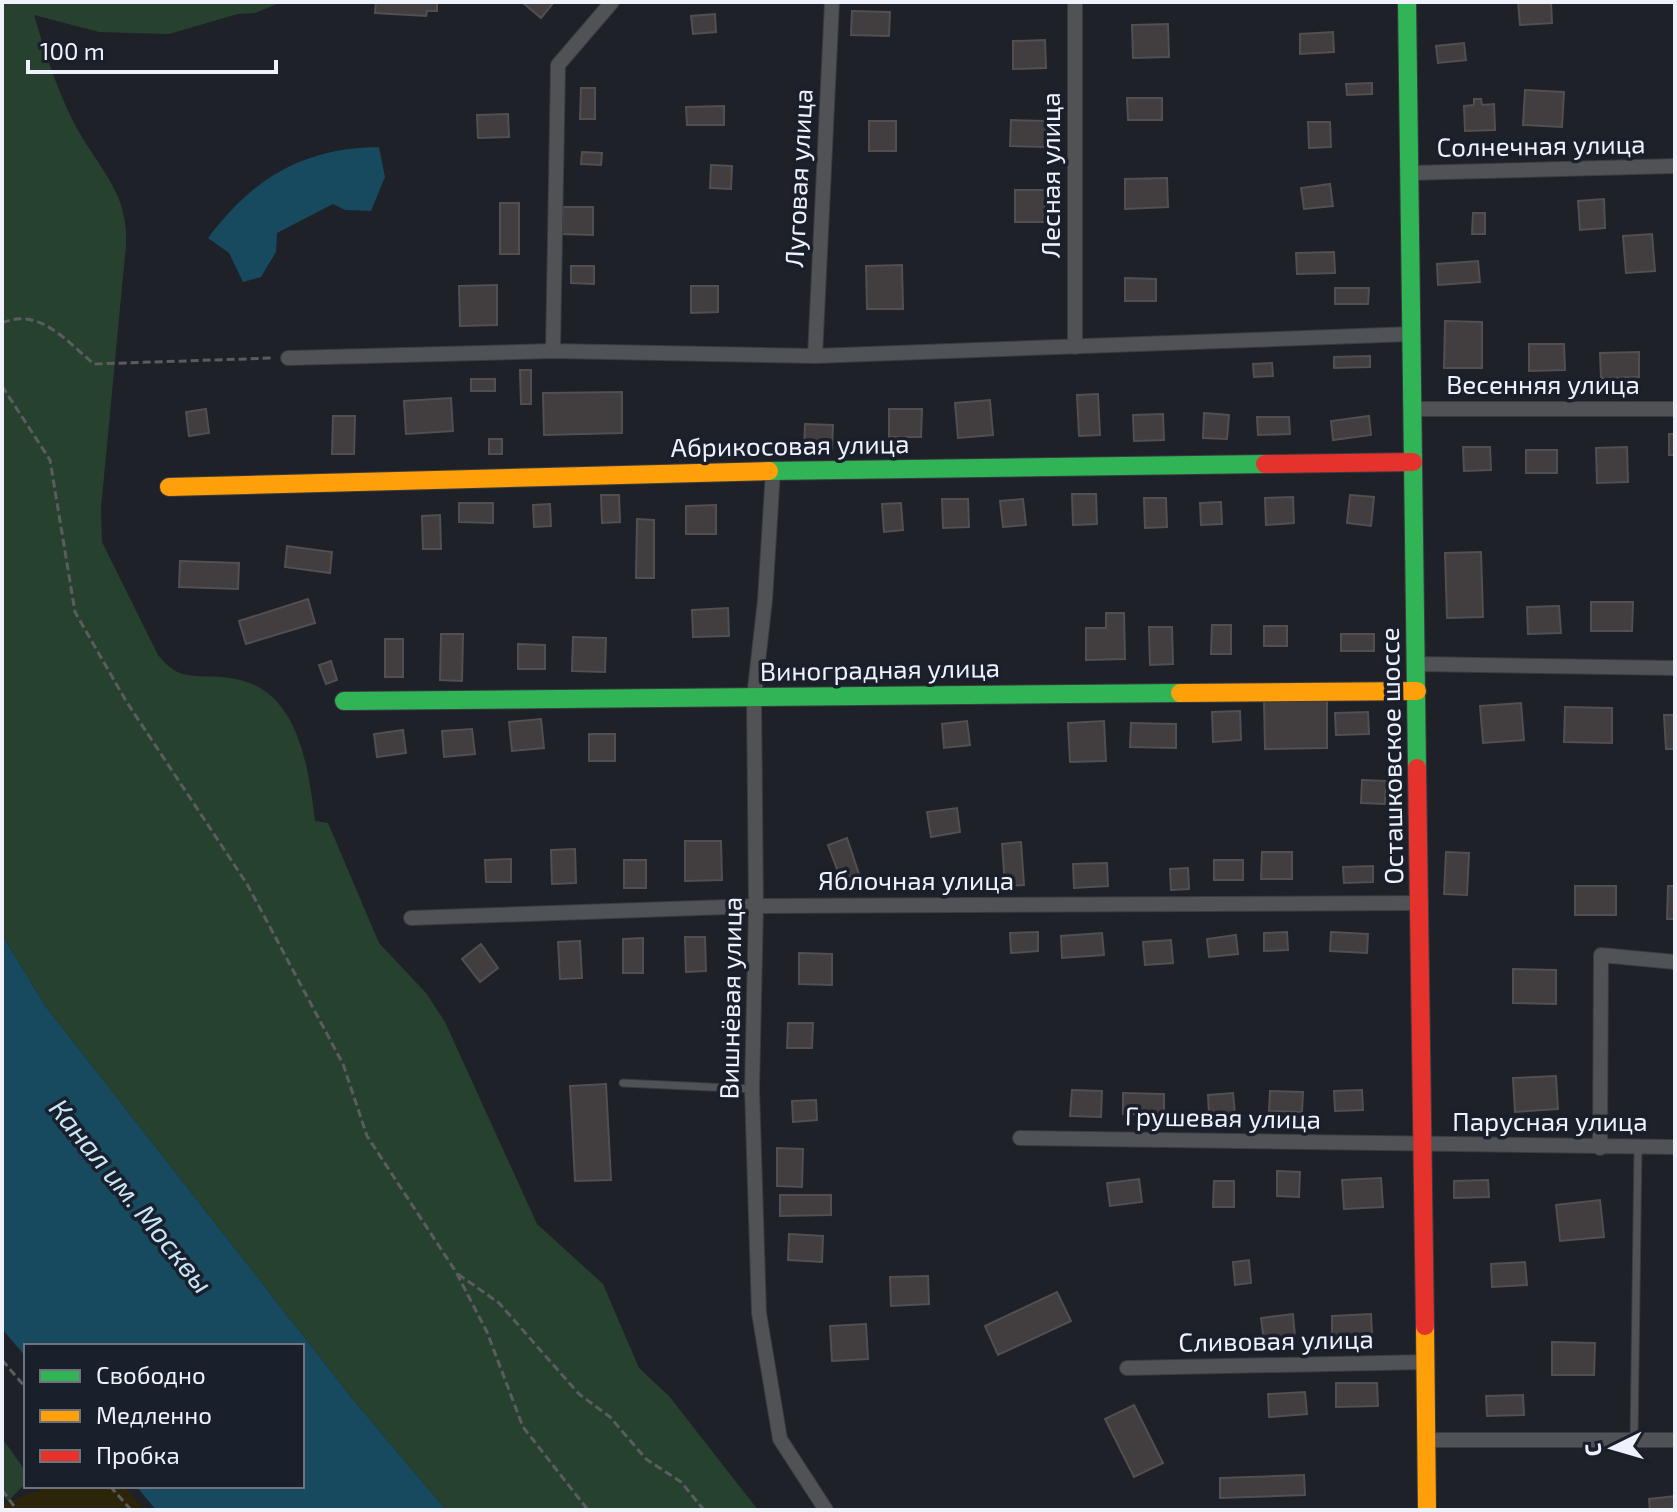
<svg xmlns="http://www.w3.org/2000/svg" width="1677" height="1512" font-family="'Exo 2',sans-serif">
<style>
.green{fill:#27412f}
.sand{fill:#2d250a}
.water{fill:#17495f}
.building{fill:#423d3e;stroke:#514f51;stroke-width:2}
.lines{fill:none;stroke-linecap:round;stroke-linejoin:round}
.lane-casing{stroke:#383b40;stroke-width:9}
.street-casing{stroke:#383b40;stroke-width:16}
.fast-casing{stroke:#383b40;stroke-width:20}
.slow-casing{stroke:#383b40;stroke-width:20}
.jam-casing{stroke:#383b40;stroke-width:20}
.path{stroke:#5b5c60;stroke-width:3;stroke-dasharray:8 4;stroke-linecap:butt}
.lane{stroke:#505256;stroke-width:7}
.street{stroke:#505256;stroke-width:14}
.fast{stroke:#30b455;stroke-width:18}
.slow{stroke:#ff9f0a;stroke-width:18}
.jam{stroke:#e5322d;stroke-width:18}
.labels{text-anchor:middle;stroke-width:7;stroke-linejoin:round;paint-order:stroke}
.street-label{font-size:26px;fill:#eff2fb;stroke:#1a1f2c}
.water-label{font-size:28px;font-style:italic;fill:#c7e6f6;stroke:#1a1f2c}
</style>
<rect width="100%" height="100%" fill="#1e2128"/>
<!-- green -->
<path class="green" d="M2,2H282L255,13L238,14L169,34L99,32L34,15C45,52 56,87 73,121C96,167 129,190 126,245L101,508L102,542L158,655C181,684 197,673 230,678C299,687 308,766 315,821L328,823L379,943L426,993L445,1022L537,1224L603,1284L639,1368L669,1396L758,1510H446L355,1402L46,1007L2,935Z
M2,1438L26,1472V1483L8,1501L2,1493Z"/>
<!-- sand -->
<path class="sand" d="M49,1486H124L144,1510H2V1505Z"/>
<!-- water -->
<path class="water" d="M379,147L385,177L371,211L345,210L333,204L277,233L276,252L261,277L243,282L229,253L208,238C253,179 301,148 379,147Z
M2,935L46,1007L355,1402L446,1510H156L136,1486H302V1346H26V1357L2,1329Z"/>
<!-- building -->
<path class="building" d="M376,2H437V11H427L426,16L375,13Z
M522,2H554L541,18Z
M1518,2H1551L1552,23L1520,25Z
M852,11L890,12L889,36L851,35Z
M715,14L716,32L693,34L691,16Z
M1168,24L1169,57L1133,58L1132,25Z
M1333,32L1334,52L1300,54V34Z
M1045,40L1046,68L1013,69V41Z
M1464,43L1466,60L1438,63L1436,46Z
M1372,83V94L1347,95L1346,84Z
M581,88H595V119H580Z
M1525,90L1564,92L1562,127L1523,125Z
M1127,98H1162V120H1128Z
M1474,99H1481L1482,105L1494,104L1495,130L1465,131L1464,106L1474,105Z
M724,106V125H687L686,107Z
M508,114L509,137L478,138L477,115Z
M1011,120L1047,121L1046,147L1010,146Z
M869,121H896V151H869Z
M1308,122H1330L1331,147L1309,148Z
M582,152L602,153L601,165L581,164Z
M711,165L732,166L731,189L710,188Z
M1167,178L1168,207L1125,209V179Z
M1330,184L1333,206L1304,209L1301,188Z
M1015,190H1045V222H1015Z
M1604,199L1605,228L1580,230L1578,201Z
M500,203H519V254H500Z
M563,207H593V235L562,234Z
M1473,213H1485V234H1472Z
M1652,234L1655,271L1626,273L1623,236Z
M1334,252L1335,273L1297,274L1296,253Z
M1478,261L1480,282L1438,285L1437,264Z
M902,265L903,309H867L866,266Z
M571,266H594V284L571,283Z
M1125,278L1156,279V301H1125Z
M497,285V325L460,326L459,286Z
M691,286H718V312L691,313Z
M1335,288H1369L1368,304H1335Z
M1445,321L1482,322V368H1444Z
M1529,344H1564L1565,370L1529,371Z
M1639,352V377L1601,378L1600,353Z
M1370,356V367L1334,368V357Z
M1272,363L1273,376L1254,377L1253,364Z
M520,370H531V404H521Z
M471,379H495V391H471Z
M622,392V433L544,435L543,393Z
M1098,394L1100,435L1079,436L1077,395Z
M451,398L453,431L406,434L404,401Z
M990,400L993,435L958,438L955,403Z
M206,409L209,433L189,436L186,412Z
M889,409H922L921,437H889Z
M1204,413L1229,415L1227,439L1203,438Z
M1163,414L1164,440L1134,441L1133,415Z
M333,416H355L354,454H332Z
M1369,416L1371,435L1333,440L1331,421Z
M1257,417H1289L1290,434L1258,435Z
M805,424L833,425L832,449L804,448Z
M1669,434H1675V455H1669Z
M489,439H502V454H489Z
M1463,447H1490L1491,470L1464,471Z
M1627,447L1628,482L1597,483L1596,448Z
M1526,450H1557V473H1526Z
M1072,494H1096L1097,524L1073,525Z
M601,495H619L620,522L602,523Z
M1350,495L1374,497L1371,526L1347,523Z
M1293,497L1294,523L1266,525L1265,498Z
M1144,498H1166L1167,527L1145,528Z
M942,499H968L969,527L943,528Z
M1023,499L1026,525L1003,527L1000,501Z
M1221,502L1222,524L1201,525L1200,503Z
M459,503H493V523L459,522Z
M901,503L903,530L884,532L882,504Z
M550,504L551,526L534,527L533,505Z
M716,505V534H686V506Z
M440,515L441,549H423L422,516Z
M637,519L654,520V578H636Z
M287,546L332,552L330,573L285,567Z
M1481,552L1483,617L1447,618L1445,553Z
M180,561L239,563L238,589L179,587Z
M308,599L315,623L246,644L239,621Z
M1591,602H1633L1632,631H1591Z
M1559,606L1561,633L1528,634L1527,607Z
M728,608L729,636L693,637L692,610Z
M1106,613H1124L1125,659L1086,660V628H1106Z
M1212,625H1231V654H1211Z
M1264,626H1287V646H1264Z
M1149,627H1172L1173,664L1150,665Z
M441,634H463L462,681L440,680Z
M1341,634H1374V651H1341Z
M573,637L606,638L605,672L572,671Z
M385,639H403V677H385Z
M518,644L545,645V669H518Z
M331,661L337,680L326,684L319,665Z
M1327,700V748L1265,749L1264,701Z
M1521,703L1524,740L1483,743L1480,706Z
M1565,707L1612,708V743L1564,742Z
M1240,711L1241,740L1213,742L1212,712Z
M1368,712L1369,734L1336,735L1335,713Z
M1664,715H1675V749H1666Z
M541,719L544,748L512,751L509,722Z
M967,721L970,745L944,748L942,724Z
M1104,721L1106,761L1070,762L1068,723Z
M1131,723L1176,724V748L1130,747Z
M472,729L475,754L444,757L442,731Z
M403,730L406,753L377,757L374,734Z
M589,734H615V761H589Z
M1362,780L1386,781L1385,804L1361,803Z
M957,808L960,832L931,837L927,812Z
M847,838L859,874L841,880L828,845Z
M685,841H721L722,880L685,881Z
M1021,842L1024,885L1005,886L1002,844Z
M575,849L576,883L552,884L551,850Z
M1262,852H1292V879H1261Z
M1446,852L1469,853L1467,895L1444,894Z
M511,859V882H486L485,860Z
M624,860H646V888H624Z
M1214,860H1243V880H1214Z
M1107,863L1108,886L1074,888L1073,864Z
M1373,866V882L1344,883L1343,867Z
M1188,868L1189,889L1171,890L1170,869Z
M1575,886H1616V915H1575Z
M1668,886H1675V919H1667Z
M1038,932V951L1011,953L1010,933Z
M1287,932L1288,950L1264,951V933Z
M1331,932L1368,934L1367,953L1330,951Z
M1102,933L1104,955L1062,958L1061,936Z
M1236,935L1238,954L1209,957L1207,939Z
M685,937H705L706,971L686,972Z
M643,938V973H623V939Z
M1171,940L1173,963L1145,965L1143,942Z
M580,941L582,978L560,979L558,942Z
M481,944L498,968L480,982L462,959Z
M799,953L832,954V985L799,984Z
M1513,969L1556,970V1004L1513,1003Z
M788,1023H813L812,1048H787Z
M1556,1076L1558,1109L1515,1112L1513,1078Z
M606,1084L611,1180L575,1181L570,1086Z
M1072,1090L1102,1091L1101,1117L1070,1116Z
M1362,1090L1363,1110L1335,1111L1334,1091Z
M1270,1091L1303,1092L1302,1112L1269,1111Z
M1123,1093L1164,1094V1115L1123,1114Z
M1233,1093L1235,1114L1209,1116L1208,1095Z
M816,1100L817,1120L793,1122L792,1101Z
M777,1148L803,1149L802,1187L777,1186Z
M1277,1171L1300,1172L1299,1197L1277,1196Z
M1381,1178L1383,1207L1344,1209L1342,1180Z
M1139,1179L1142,1202L1110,1206L1107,1183Z
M1488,1180L1489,1197L1454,1198V1181Z
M1214,1181H1234V1207H1213Z
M780,1195H831V1215L780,1216Z
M1600,1200L1604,1237L1560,1241L1556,1205Z
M789,1234L823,1236L822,1262L788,1260Z
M1249,1260L1251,1283L1235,1285L1233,1262Z
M1525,1262L1527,1285L1492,1287L1491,1264Z
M928,1276L929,1304L891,1306L890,1277Z
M1057,1292L1071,1321L998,1355L985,1326Z
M1293,1314L1295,1337L1264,1341L1261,1318Z
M1371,1314L1372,1334L1332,1336V1316Z
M866,1324L868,1359L832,1361L830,1326Z
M1552,1342L1595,1343L1594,1375H1552Z
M1336,1383H1377L1378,1406L1336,1407Z
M1305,1392L1307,1414L1269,1417L1268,1394Z
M1523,1395L1524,1415L1487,1416L1486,1396Z
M1134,1405L1163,1463L1134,1477L1105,1419Z
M1304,1475L1305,1495L1220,1498V1478Z
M1675,1496V1510H1650L1649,1499Z"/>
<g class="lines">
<!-- lane casing -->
<g class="lane-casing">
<path id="lane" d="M623,1083L752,1089
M1634,1441L1638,1147"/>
</g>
<!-- street casing -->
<g class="street-casing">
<path id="street" d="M1409,173L1675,166
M1075,347V2
M553,351L558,65L612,2
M815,356L832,2
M288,358L553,351L815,356L1411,334
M1411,409H1675
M773,471L765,600L754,697L756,906L752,1089L759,1313L780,1439L826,1510
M1417,664L1675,668
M411,918L756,906L1421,903
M1020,1138L1675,1147
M1600,1148L1601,955L1675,962
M1127,1368L1427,1362
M1425,1440H1675"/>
</g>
<!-- fast casing -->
<g class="fast-casing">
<path id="fast" d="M1407,2L1417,768
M769,471L1265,464
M344,701L1180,693"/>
</g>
<!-- slow casing -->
<g class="slow-casing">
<path id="slow" d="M169,487L769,471
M1180,693L1417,691
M1425,1326L1427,1510"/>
</g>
<!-- jam casing -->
<g class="jam-casing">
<path id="jam" d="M1265,464L1413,462
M1417,768L1425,1326"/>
</g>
<!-- path -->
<path class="path" d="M2,323C40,307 66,341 94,364L273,358
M2,386L50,460L75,612L126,701L247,884L343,1064L367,1136L456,1272L487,1332L523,1427L588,1510
M458,1274L499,1303L579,1394L610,1417L646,1459L681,1482L704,1510
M2,1360L26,1388
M110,1486L131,1510
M2,1490L17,1510"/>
<!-- lane -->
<use href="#lane" class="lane"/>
<!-- street -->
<use href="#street" class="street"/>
<!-- fast -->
<use href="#fast" class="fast"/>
<!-- slow -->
<use href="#slow" class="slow"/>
<!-- jam -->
<use href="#jam" class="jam"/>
</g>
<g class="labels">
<!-- street labels -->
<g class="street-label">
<text transform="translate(1541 146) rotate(-1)" y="9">Солнечная улица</text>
<text transform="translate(1051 175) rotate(-90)" y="9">Лесная улица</text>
<text transform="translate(799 178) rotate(-87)" y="9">Луговая улица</text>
<text x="1543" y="394">Весенняя улица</text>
<text transform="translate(790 446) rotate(-1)" y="9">Абрикосовая улица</text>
<text transform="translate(880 670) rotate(-1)" y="9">Виноградная улица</text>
<text transform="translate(1392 756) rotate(-91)" y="9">Осташковское шоссе</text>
<text x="916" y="890">Яблочная улица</text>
<text transform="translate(731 998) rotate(-89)" y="9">Вишнёвая улица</text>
<text transform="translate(1223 1118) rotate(1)" y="9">Грушевая улица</text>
<text x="1550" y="1131">Парусная улица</text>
<text transform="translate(1276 1341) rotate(-1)" y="9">Сливовая улица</text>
</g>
<!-- water labels -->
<g class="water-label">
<text transform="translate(131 1196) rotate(51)" y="10">Канал им. Москвы</text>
</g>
</g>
<!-- border -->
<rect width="1677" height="1512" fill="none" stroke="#eff2fb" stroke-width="8"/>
<!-- legend -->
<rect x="24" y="1344" width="280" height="144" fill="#1a1f2c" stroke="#6f737f" stroke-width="2"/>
<rect x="40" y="1370" width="40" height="12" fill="#30b455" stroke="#6f737f" stroke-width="2"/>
<text x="96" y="1384" font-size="24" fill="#eff2fb">Свободно</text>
<rect x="40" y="1410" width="40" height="12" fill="#ff9f0a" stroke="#6f737f" stroke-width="2"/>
<text x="96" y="1424" font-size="24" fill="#eff2fb">Медленно</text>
<rect x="40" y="1450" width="40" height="12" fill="#e5322d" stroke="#6f737f" stroke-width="2"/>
<text x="96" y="1464" font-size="24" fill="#eff2fb">Пробка</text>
<!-- north arrow -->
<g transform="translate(1613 1448) rotate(265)" stroke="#1a1f2c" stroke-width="6" paint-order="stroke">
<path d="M0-6L14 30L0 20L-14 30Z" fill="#eff2fb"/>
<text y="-12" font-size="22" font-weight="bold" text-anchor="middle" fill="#eff2fb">С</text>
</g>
<!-- scale -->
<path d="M28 60v12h248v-12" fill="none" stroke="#eff2fb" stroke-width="4"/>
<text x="40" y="60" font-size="24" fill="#eff2fb" stroke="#1a1f2c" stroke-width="6" paint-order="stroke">100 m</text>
</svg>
